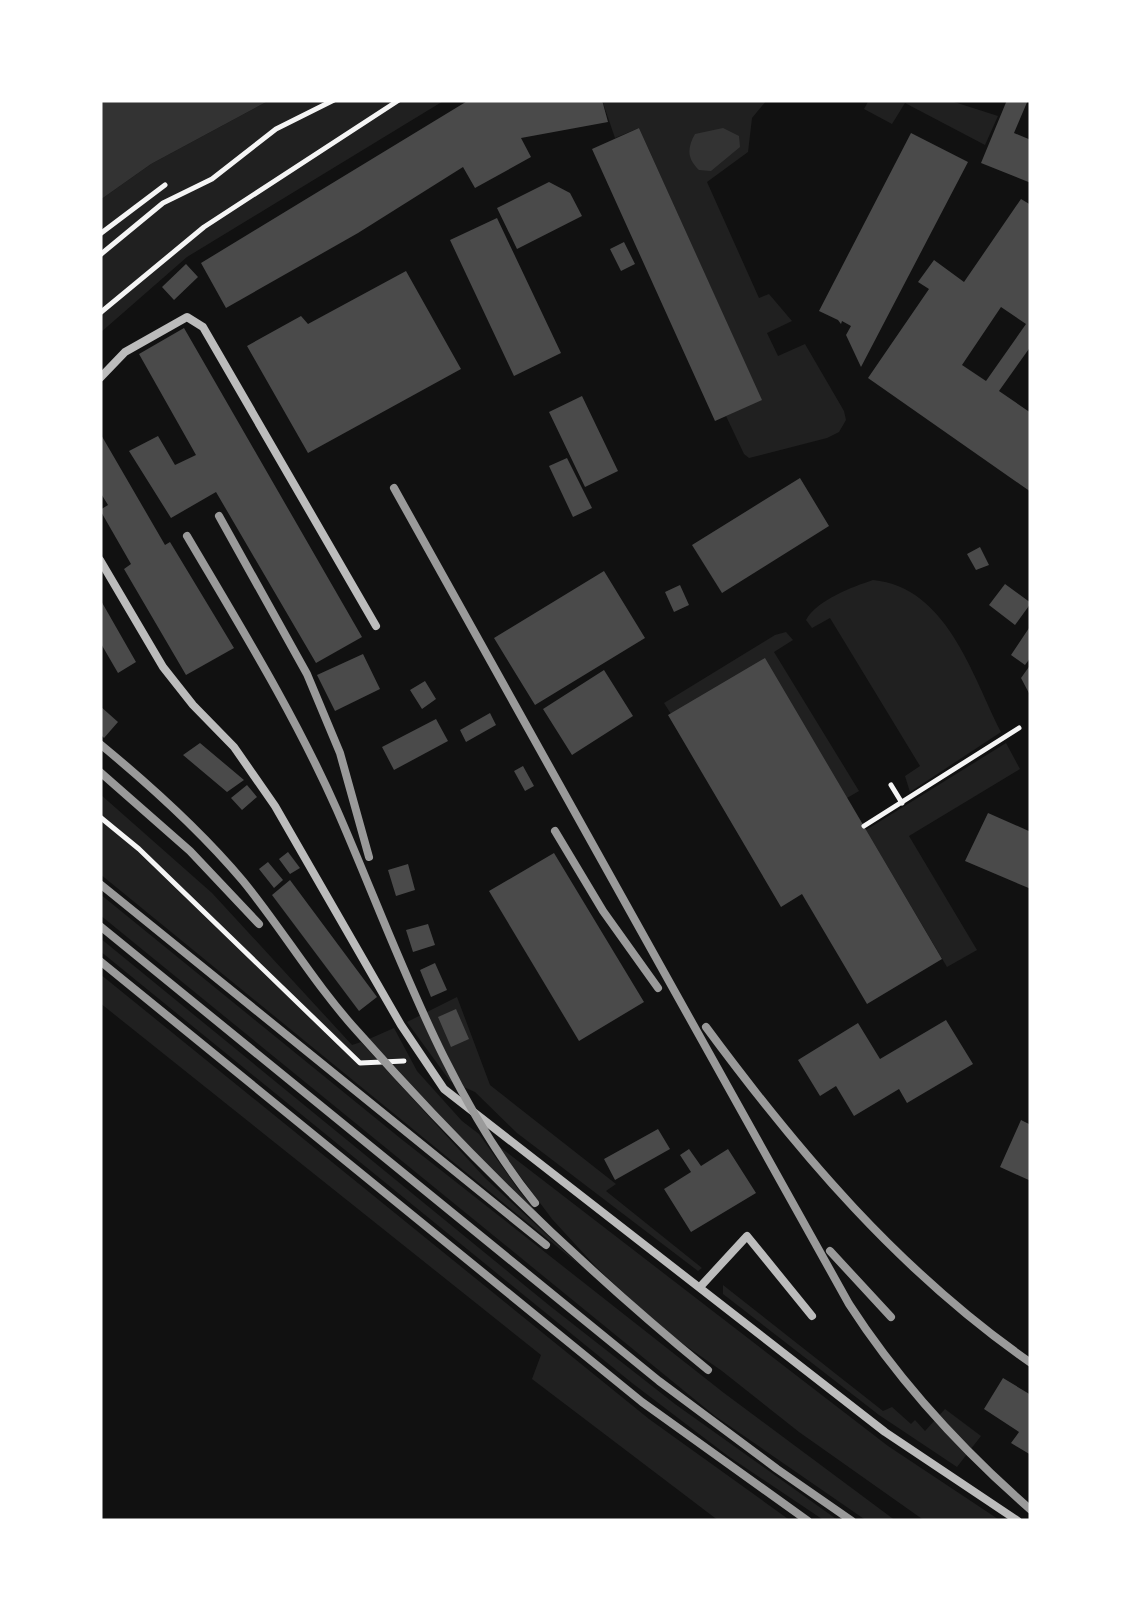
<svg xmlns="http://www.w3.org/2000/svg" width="1131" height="1621" font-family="Manrope,sans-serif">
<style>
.green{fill:#202020}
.water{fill:#333}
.building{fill:#4a4a4a;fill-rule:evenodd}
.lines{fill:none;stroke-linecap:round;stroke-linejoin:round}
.path{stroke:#f5f5f5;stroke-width:5}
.service{stroke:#bcbcbc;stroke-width:8}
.rail{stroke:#9a9a9a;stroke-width:8}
</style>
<rect width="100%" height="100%" fill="#111"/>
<!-- green -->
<path class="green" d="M270,100H445L187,257L100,333V200L151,164Z
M602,100H767L752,118L748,152L707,182L759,298L769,294L792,321L767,333L778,356L805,344L844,411L846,420L839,432L827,438L749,458L744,454L726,416L761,399L639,128L615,138Z
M869,100H948L998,116L985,145L905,103L892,124L864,109Z
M873,580C947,587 972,675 1001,732L910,792L905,776L920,766L830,618L812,628L806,620C817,600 852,587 873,580Z
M786,632L793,640L774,652L859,791L847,798L671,714L664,703L775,635Z
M1006,743L1020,769L909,836L977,950L947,967L866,830Z
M100,794L212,893L352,1045L361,1042L485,1178L582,1267L100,874Z
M100,894L400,1138L724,1393L896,1521H867L715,1416L100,915Z
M100,938L550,1306L675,1404L839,1521H825L816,1515L728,1456L632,1383L100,951Z
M100,974L649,1419L791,1521H719L532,1379L541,1355L100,1003Z
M457,997L490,1085L616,1184L606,1191L702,1268L698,1271L517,1133L475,1092L450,1081L407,1022Z
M394,1028L417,1071L462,1121L479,1134L520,1192L553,1231L501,1181L369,1039Z
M496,1144L888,1446L1001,1521H925L799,1432L722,1371L666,1332L597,1268L552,1219Z
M723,1285L883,1411L892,1407L911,1424L915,1420L925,1431L945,1409L981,1436L957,1467L879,1415L723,1294Z"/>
<!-- water -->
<path class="water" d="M100,100H270L151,164L100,200Z
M723,128L739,136L740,147L711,171L699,170C687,159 687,148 695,134Z"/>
<!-- building -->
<path class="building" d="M469,100H602L608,122L521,138L531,157L475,188L463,167L358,233L226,308L201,263Z
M1007,100H1028L1014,133L1031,140V183L981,163Z
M639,128L762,400L715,421L592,149Z
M911,133L968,162L861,367L846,335L851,326L842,321L841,324L838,320L819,311Z
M549,182L570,193L582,216L517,249L497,208Z
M1021,199L1031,205V346L999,391L1031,413V492L868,378L929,289L918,282L934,260L964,282ZM1001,307L1026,324L986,381L962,365Z
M497,218L561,353L514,376L450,240Z
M624,242L635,264L621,271L610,249Z
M186,264L198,277L174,300L162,287Z
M406,271L461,369L308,453L247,346L301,316L308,324Z
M184,328L362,637L316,663L216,492L171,518L129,451L158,436L175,465L196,455L139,354Z
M582,396L618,471L585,487L549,412Z
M100,433L165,545L170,542L234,648L186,675L124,569L131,564L100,510L108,505L100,492Z
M567,458L592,508L573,517L549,466Z
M800,478L829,526L722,593L692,545Z
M980,547L989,565L976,570L967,554Z
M604,571L645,638L535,705L494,638Z
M1005,584L1031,603L1015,625L989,605Z
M680,585L689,605L674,612L665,592Z
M100,599L136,662L118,673L100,642Z
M1031,625V657L1025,665L1011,655Z
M363,654L380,689L335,711L317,675Z
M765,658L942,959L867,1004L802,894L781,907L668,715Z
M1031,664V697L1021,678Z
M604,670L633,716L572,755L543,709Z
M425,681L436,699L422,709L410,690Z
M100,706L118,722L104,738L100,734Z
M490,713L496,725L466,742L460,730Z
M436,719L448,741L394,770L382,747Z
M200,743L244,780L227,792L183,755Z
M523,766L534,786L525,791L514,771Z
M247,785L257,797L242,810L231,798Z
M988,813L1031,832V889L965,861Z
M288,852L300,868L290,874L279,859Z
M554,853L644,1002L579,1041L489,891Z
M268,862L283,880L274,888L259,869Z
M408,864L415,890L396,896L388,870Z
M290,880L377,997L359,1011L272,895Z
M428,924L435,945L413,952L406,930Z
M435,963L447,990L431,997L420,970Z
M456,1009L469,1039L451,1047L438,1017Z
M946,1020L973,1064L907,1103L899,1089L854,1116L836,1086L820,1096L798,1060L858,1023L880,1059Z
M1021,1120L1031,1125V1181L1000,1167Z
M658,1129L670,1149L615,1180L604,1159Z
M689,1149L701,1166L728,1149L756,1193L691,1232L664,1189L691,1172L680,1155Z
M1003,1378L1031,1395V1455L1011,1443L1019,1432L984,1409Z"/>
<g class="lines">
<!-- path -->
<path class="path" d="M100,234L165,185
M100,255L163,203L212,179L276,129L334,100
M100,313L204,227L399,100
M891,785L902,803
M100,817L139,849L360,1063L404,1061
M864,826L1019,728"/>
<!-- service -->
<path class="service" d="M100,378L125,352L187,317L203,327L376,626
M100,560L163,667L193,705L234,747L275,806L401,1025L444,1089L885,1432L1018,1521
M700,1287L747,1236L812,1316"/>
<!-- rail -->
<path class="rail" d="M394,488L849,1304C900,1383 960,1448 1031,1510
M219,516L307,674L340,753L369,857
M187,536C240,626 295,715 337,810C396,945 442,1087 535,1203
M100,744C151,786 200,830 243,881C283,930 315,985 358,1032C466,1154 582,1267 708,1370
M100,772L190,851L259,924
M555,831L603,911L658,988
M100,884L546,1245
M100,926L659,1381L777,1469L852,1521
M100,961L642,1402L808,1521
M706,1027C799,1153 900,1272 1031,1363
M830,1251L891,1317"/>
</g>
<!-- border -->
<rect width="1131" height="1621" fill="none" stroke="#ffffff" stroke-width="205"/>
</svg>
